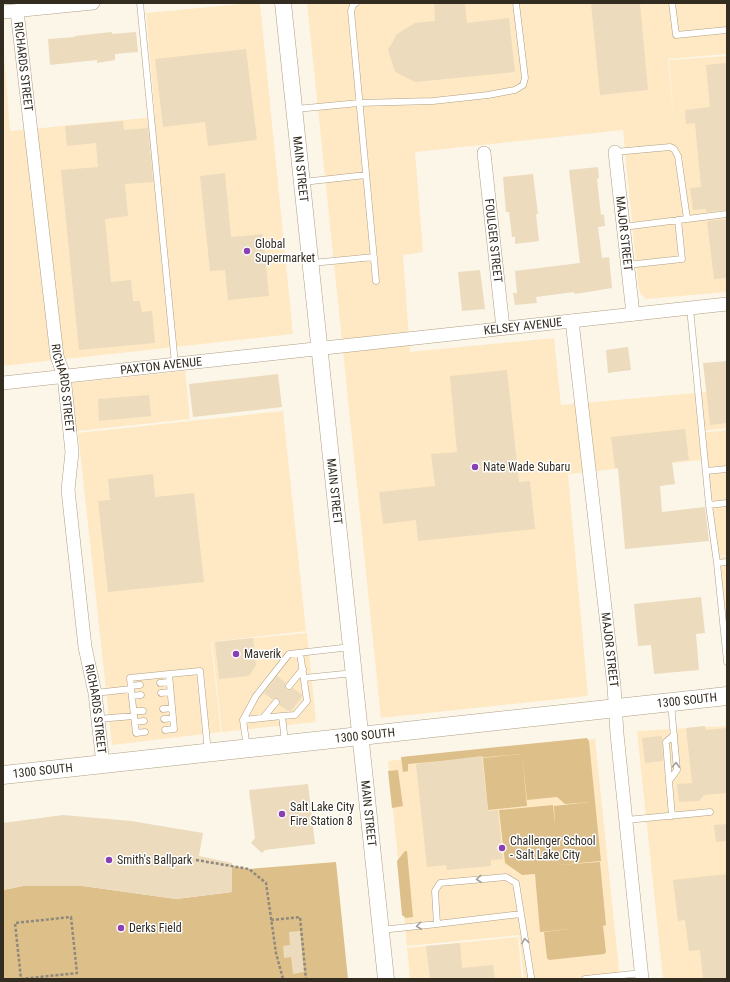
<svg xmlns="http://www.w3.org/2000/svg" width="730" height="982" font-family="'Roboto Condensed',sans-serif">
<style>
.built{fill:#ffe9c4}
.green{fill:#ddbf8a}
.building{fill:#ecdbbd}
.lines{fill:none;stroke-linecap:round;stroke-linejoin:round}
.service-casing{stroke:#af9f82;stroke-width:7}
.minor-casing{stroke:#af9f82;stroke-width:14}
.tertiary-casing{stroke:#af9f82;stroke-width:17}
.secondary-casing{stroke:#af9f82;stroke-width:19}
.path{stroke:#8f897d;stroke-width:2.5;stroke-dasharray:3 2;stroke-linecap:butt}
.service{stroke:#fff;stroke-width:6}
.minor{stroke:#fff;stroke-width:13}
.tertiary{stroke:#fff;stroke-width:16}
.secondary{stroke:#fff;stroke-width:18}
.oneway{stroke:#a3a09b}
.poi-dot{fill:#8840b2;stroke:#fff;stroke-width:1.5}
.labels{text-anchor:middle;stroke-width:3;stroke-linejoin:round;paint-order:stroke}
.street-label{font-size:12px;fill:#332c21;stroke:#fff}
.poi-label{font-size:12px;fill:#332c21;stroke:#fff;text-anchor:start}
</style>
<rect width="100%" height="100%" fill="#fcf6e9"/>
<!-- built -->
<path class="built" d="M251,3H260L293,334L3,366V41L10,131L155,117L146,13Z
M307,3H727V54L668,59L674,122L669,60L727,56V292L646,299L640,293L638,284L623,130L415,152L423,252L403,255L410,352L554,338L561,405L727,390V428L699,431L701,460L568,474L588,696L381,718Z
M185,371L190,419L77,431L72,383Z
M283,411L306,631L211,642L221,732L112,745L78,433Z
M727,430V555L712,556L700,433Z
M719,556H727V628Z
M307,633L316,722L222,732L212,642Z
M727,726V979H663L637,731Z
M595,739L620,979H524L519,935L407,946L388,761Z
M518,937L522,979H410L407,948Z"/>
<!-- green -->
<path class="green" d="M587,738L589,741L601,861L559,865L600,862L606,925L603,926L606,952L604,954L549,960L547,958L544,932L569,929L540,932L535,874L522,875L505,863L499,810L553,805L555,825L554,806L590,802L565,804L557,797L527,800L522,754L408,764V771L403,772L401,757Z
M522,754L527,806L488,810L483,758Z
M398,770L403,806L392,808L388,771Z
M405,851H407L413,917L406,918L402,915L397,861Z
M336,862L348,979H3V890L23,886H83L176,899L232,892V866L249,869Z"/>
<!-- building -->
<path class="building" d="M434,3H465L467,23L509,18L515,72L415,82L395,72L388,50L397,34L415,23L435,21Z
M591,3H640L648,90L600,95Z
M112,32V34L136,32L138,52L115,54V60L97,63V60L50,65L48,39L75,37V36Z
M246,49L257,140L208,146L205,122L163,127L155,59Z
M727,63V210L706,212V209L693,210L690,188L701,187L695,123L686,124L685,110L710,107L706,65Z
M123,121L124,130L148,128L153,182L125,184L128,216L105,219L111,282L131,280L133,301H140L142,312L152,311L155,343L79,350L61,170L98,167L96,143L67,146L65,126Z
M598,167L599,178L597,179L601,215L604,214L605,226L598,227L602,258L609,257L612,288L575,294L574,292L536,297L537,303L515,305L513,293H517L515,271L580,263L569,170Z
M225,173L231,237L263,234L269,296L228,300L225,270L210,271L200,176Z
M533,174L538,214H536L539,241L515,244V237H512L509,212H506L503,177Z
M727,219V278L714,279L707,221Z
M480,270L485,309L462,311L458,272Z
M628,347L631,370L608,373L606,350Z
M727,361V423L710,425L703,363Z
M507,370L519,482L530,481L535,529L418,541L416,520L383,524L379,492L435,486L431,454L457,452L450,376Z
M278,374L282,407L193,417L189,384Z
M149,395L151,416L99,421L98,399Z
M685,429L689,460L672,462L675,484L660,486L662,512L705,507L709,541L625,549L618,468H615L611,437Z
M153,474L155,497L194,493L204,582L108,592L98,501L110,500L108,479Z
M701,597L705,633L696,634L699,670L654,674L651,645L638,646L634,604Z
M253,638L256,665L249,676L219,679L215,642Z
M277,676L286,683L285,686L286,690H290L293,688L302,695V697L291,711H288L279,705L280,701L278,698H275L272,699L264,693Z
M705,726L706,730L727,728V793L704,795L699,801L679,802L677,784L692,783L686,728Z
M662,736L663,761L645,763L642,738Z
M482,756L488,811L498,810L503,859L491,860V866L447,870L446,865L427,867L416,764Z
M308,784L315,844L265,850L262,853L251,843L255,838L249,790Z
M63,815L131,821L203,833L199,856L232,863V892L176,899L83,886H23L3,890V823Z
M727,824V841L716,842L714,825Z
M727,874V979H703L700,950L689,951L685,920L678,921L673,880Z
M300,931L304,972L293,974L291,957L284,958L283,946L290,945L289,932Z
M460,943L462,968L493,965L495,979H430L426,946Z"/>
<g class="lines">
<!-- service casing -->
<g class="service-casing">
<path id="service" d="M140,3L175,364
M356,3L353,5L351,11L376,281
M672,3L676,35L727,30
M296,109L359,103L433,101L488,95L515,90L523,85L525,78L516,3
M615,152L670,147L674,149L678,156L687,219
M303,182L366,175
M623,227L727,214
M312,263L374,257
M627,265L682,259L678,220
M690,308L709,505L717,563L727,662
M706,471L727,469
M709,505L727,503
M717,563L727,562
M304,678L354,673
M160,683L169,682
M131,686L140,685
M289,686L303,669
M131,689L130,678L169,674
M95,693L131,689L134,716L98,719
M161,693L170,692
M132,696L141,695
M671,704L677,770L669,781L672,816
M163,709L172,708
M134,711H143
M134,716L136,733L145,732
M282,716L295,715L307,701L300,653
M263,718L276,702
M164,719L173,718
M243,720L282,716L285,742
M135,722L144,721
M165,730L174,729L169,674L200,671L208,752
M247,748L243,720L256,696L289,654L351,647
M669,781L666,742L674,735
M626,820L710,812
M437,924L521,914
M381,930L437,924L435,891L440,883L506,877L516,883L531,977L532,979
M585,979L642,973"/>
</g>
<!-- minor casing -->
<g class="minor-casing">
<g id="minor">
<path id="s1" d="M17,11L57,356L64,376L72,452L68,490L85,647L95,693L103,764"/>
<path d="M3,12L93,3"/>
<path id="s2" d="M615,152L633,314"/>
<path id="s3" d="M484,153L503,328"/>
<path id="s4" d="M572,321L614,686L617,734L642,979"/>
<path id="s5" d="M3,383L727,304"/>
</g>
</g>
<!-- tertiary casing -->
<g class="tertiary-casing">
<g id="tertiary">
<path id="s6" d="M283,3L386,979"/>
</g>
</g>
<!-- secondary casing -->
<g class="secondary-casing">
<g id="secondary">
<path id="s7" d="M3,775L727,696"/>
</g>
</g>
<!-- path -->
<path class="path" d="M196,860L249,869L266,883L276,953L283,979
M71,917L77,973L21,979L15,923Z
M271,920L300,917L306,979"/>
<!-- service -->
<use href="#service" class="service"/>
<!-- minor -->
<use href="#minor" class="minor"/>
<!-- tertiary -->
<use href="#tertiary" class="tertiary"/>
<!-- secondary -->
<use href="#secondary" class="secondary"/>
</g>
<!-- one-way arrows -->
<defs><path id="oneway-chevron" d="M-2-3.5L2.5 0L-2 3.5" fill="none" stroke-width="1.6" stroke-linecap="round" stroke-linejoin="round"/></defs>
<g class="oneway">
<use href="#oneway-chevron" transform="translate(676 765) rotate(-87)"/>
<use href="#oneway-chevron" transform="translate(479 879) rotate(175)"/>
<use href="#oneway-chevron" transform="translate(419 926) rotate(173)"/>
<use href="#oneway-chevron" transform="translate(525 941) rotate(-99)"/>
</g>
<!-- markers -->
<g class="poi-dot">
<circle cx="247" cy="251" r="4"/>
<circle cx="475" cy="467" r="4"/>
<circle cx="236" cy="654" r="4"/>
<circle cx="282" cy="814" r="4"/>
<circle cx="502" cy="848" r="4"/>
<circle cx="109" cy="860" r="4"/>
<circle cx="121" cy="928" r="4"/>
</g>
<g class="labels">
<!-- street labels -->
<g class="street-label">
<text dy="4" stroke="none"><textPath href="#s1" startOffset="56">RICHARDS STREET</textPath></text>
<text dy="4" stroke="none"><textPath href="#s6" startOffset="167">MAIN STREET</textPath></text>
<text dy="4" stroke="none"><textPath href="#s2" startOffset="82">MAJOR STREET</textPath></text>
<text dy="4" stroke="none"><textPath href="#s3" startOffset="88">FOULGER STREET</textPath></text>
<text dy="4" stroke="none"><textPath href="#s5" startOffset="523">KELSEY AVENUE</textPath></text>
<text dy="4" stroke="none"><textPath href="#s5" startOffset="159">PAXTON AVENUE</textPath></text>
<text dy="4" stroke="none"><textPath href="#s1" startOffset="380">RICHARDS STREET</textPath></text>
<text dy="4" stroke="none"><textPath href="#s6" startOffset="491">MAIN STREET</textPath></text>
<text dy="4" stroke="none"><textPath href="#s4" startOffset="331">MAJOR STREET</textPath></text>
<text dy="4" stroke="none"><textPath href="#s7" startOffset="688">1300 SOUTH</textPath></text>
<text dy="4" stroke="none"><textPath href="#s1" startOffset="704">RICHARDS STREET</textPath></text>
<text dy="4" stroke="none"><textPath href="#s7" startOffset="364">1300 SOUTH</textPath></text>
<text dy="4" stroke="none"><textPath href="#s7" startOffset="40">1300 SOUTH</textPath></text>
<text dy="4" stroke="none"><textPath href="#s6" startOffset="815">MAIN STREET</textPath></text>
</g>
<!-- poi labels -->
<g class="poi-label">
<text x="255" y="248">Global<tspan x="255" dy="14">Supermarket</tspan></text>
<text x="483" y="471">Nate Wade Subaru</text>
<text x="244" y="658">Maverik</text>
<text x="290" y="811">Salt Lake City<tspan x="290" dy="14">Fire Station 8</tspan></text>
<text x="510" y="845">Challenger School<tspan x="510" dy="14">- Salt Lake City</tspan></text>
<text x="117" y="864">Smith's Ballpark</text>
<text x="129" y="932">Derks Field</text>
</g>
</g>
<!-- border -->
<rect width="730" height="982" fill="none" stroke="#332c21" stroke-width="8"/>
</svg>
